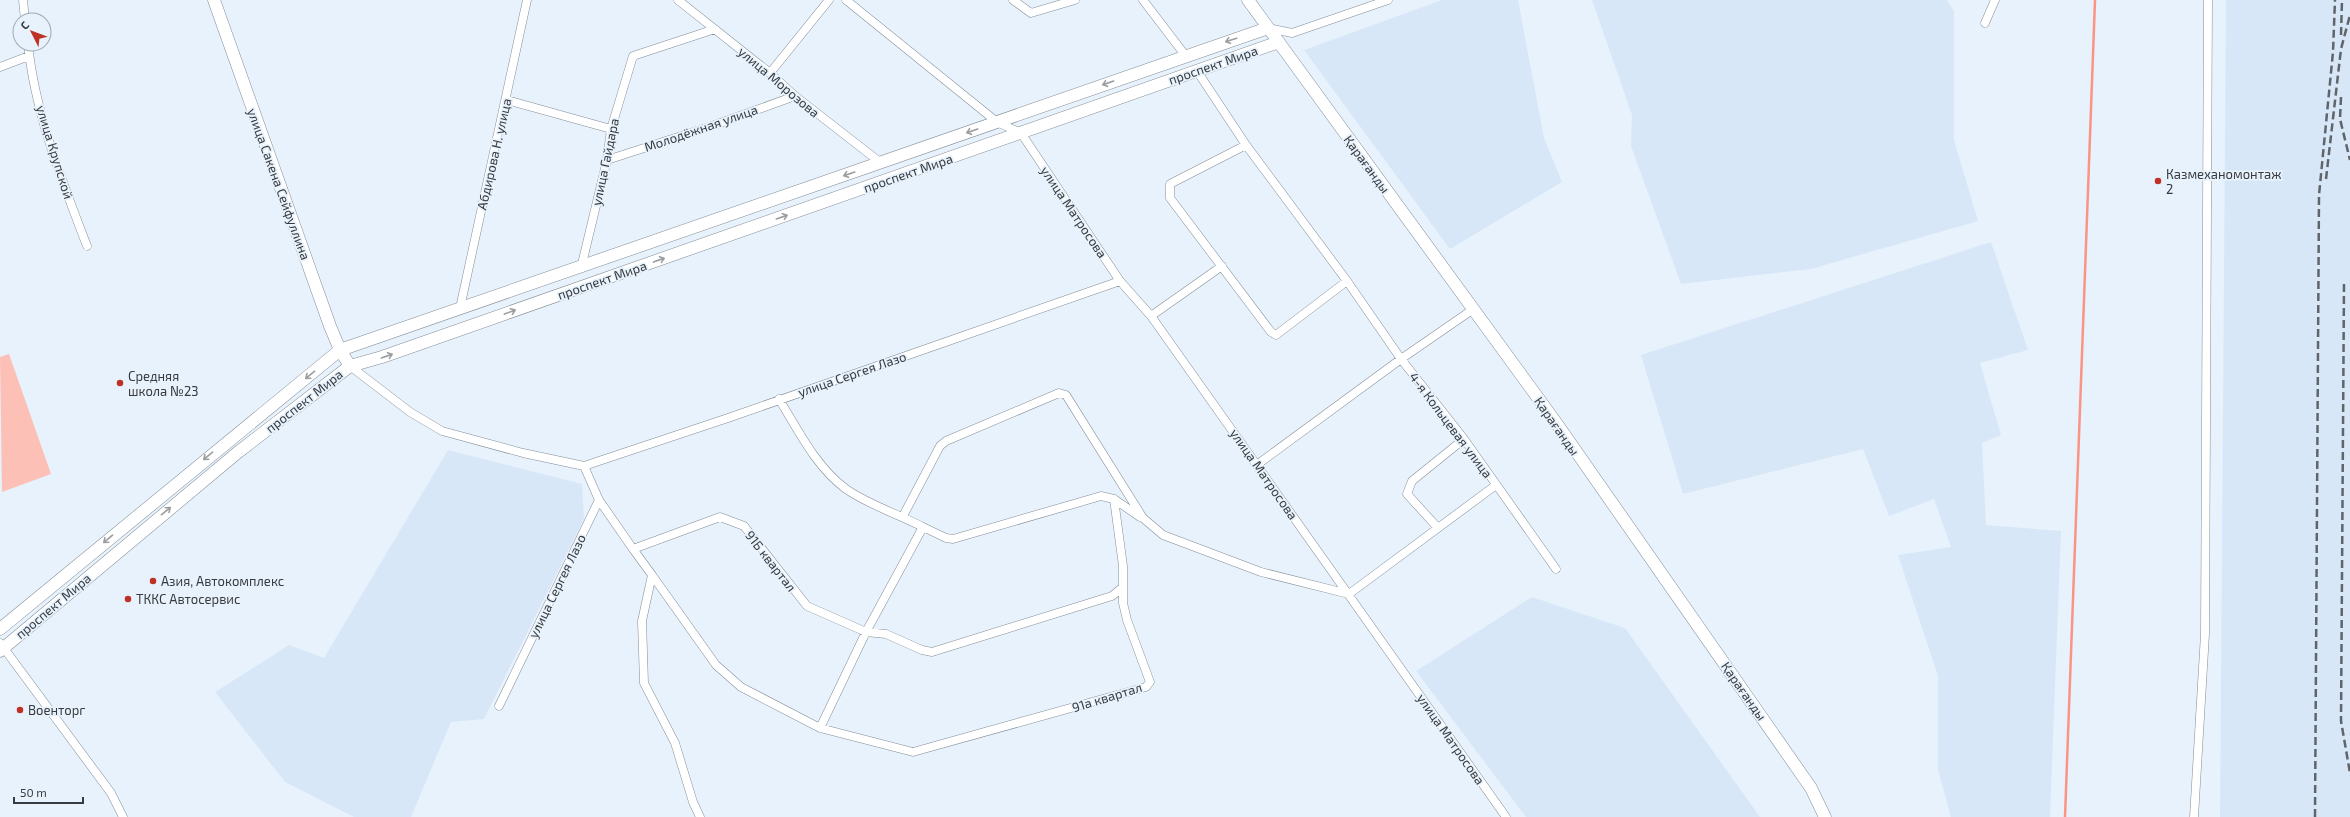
<svg xmlns="http://www.w3.org/2000/svg" width="2350" height="817" font-family="'Exo 2',sans-serif">
<style>
.built{fill:#d8e7f7}
.green{fill:#fdc0b6}
.lines{fill:none;stroke-linecap:round;stroke-linejoin:round}
.stream{stroke:#fb9485;stroke-width:2.5}
.street-casing{stroke:#848d96;stroke-width:9}
.secondary-casing{stroke:#848d96;stroke-width:13}
.street{stroke:#fff;stroke-width:8}
.secondary{stroke:#fff;stroke-width:12}
.rail{stroke:#5f656a;stroke-width:2.5;stroke-dasharray:8 4;stroke-linecap:butt}
.oneway{stroke:#9b9d9f}
.poi-dot{fill:#be3124;stroke:#e8f2fc;stroke-width:1.5}
.labels{text-anchor:middle;stroke-width:3.5;stroke-linejoin:round;paint-order:stroke}
.street-label{font-size:13px;fill:#373b3f;stroke:#e8f2fc}
.poi-label{font-size:13px;fill:#373b3f;stroke:#e8f2fc;text-anchor:start}
</style>
<rect width="100%" height="100%" fill="#e8f2fc"/>
<!-- built -->
<path class="built" d="M1442,0H1518L1544,138L1562,182L1450,249L1304,50Z
M1592,0H1947L1954,11V140L1978,221L1811,269L1681,284L1631,146L1632,115Z
M2226,0H2350V817H2220Z
M1991,242L2028,350L1980,363L2001,435L1982,443L1986,525L2061,531L2050,817H1951L1938,770V676L1898,555L1951,547L1934,499L1889,516L1863,449L1683,494L1641,355Z
M448,450L582,484L584,519L484,719L451,722L411,817H354L285,782L215,692L289,645L324,658Z
M1532,597L1625,628L1760,817H1526L1416,671Z"/>
<!-- green -->
<path class="green" d="M9,354L51,474L2,492L0,357Z"/>
<g class="lines">
<!-- stream -->
<path class="stream" d="M2065,817L2095,0"/>
<!-- street casing -->
<g class="street-casing">
<path id="street" d="M23,0L25,20
M678,0L770,73L795,96L881,163
M846,0L997,122L1021,133L1120,281L1151,316L1506,817
M1013,0L1031,13L1075,0
M1143,0L1185,55
M1985,23L1995,0
M1268,28L1292,33L1388,0
M28,44C35,113 62,181 87,246
M0,67L29,56
M1197,71L1246,145L1347,281L1401,359L1464,439L1556,569
M770,73L829,0
M507,100L611,129
M1246,145L1170,184V198L1271,332L1276,335L1347,281
M607,160L709,127L795,96
M581,268L607,160L611,129L633,56L715,29
M460,308L527,0
M1151,316L1222,266
M350,366L410,412L442,431L523,453L584,466
M779,399C798,430 816,467 846,489C869,505 898,514 923,527L866,632L820,728
M1258,464L1401,359L1472,310
M599,500L633,549
M903,516L940,446L946,441L1059,393L1066,395L1143,518L1163,535L1261,572L1349,594L1496,485
M923,527L946,538L953,539L1101,496L1114,499L1140,517
M1438,528L1407,494L1412,481L1464,439
M652,575L716,665L741,687L820,728L913,752L1146,687L1150,682L1127,620L1123,603V566L1114,499
M0,643L111,793L123,817
M499,706L599,500L584,466L728,418L1120,281
M700,817L693,802L675,743L644,683L642,621L652,575L633,549L720,517L744,526L807,606L866,632L886,634L922,650L932,652L1112,596L1123,587
M2194,817L2205,634L2208,0"/>
</g>
<!-- secondary casing -->
<g class="secondary-casing">
<path id="secondary" d="M214,0L330,326L340,350L350,366
M1248,0L1557,424L1811,788L1825,817
M0,629L340,350L1268,28
M0,651L237,453L350,366L382,357L1279,42"/>
</g>
<!-- street -->
<use href="#street" class="street"/>
<!-- secondary -->
<use href="#secondary" class="secondary"/>
<!-- rail -->
<path class="rail" d="M2341,35L2342,0
M2341,97L2340,119L2350,160
M2326,179L2341,49L2350,15
M2344,284L2341,721L2350,773
M2315,817L2319,195L2333,52L2335,0"/>
</g>
<!-- one-way arrows -->
<defs><path id="oneway-shaft" d="M-6 0H5M1.5-3L5.5 0L1.5 3" fill="none" stroke-width="1.6" stroke-linecap="round" stroke-linejoin="round"/></defs>
<g class="oneway">
<use href="#oneway-shaft" transform="translate(1231 40) rotate(162)"/>
<use href="#oneway-shaft" transform="translate(1108 83) rotate(161)"/>
<use href="#oneway-shaft" transform="translate(972 131) rotate(161)"/>
<use href="#oneway-shaft" transform="translate(849 174) rotate(161)"/>
<use href="#oneway-shaft" transform="translate(782 217) rotate(-19)"/>
<use href="#oneway-shaft" transform="translate(659 260) rotate(-19)"/>
<use href="#oneway-shaft" transform="translate(510 312) rotate(-20)"/>
<use href="#oneway-shaft" transform="translate(387 356) rotate(-19)"/>
<use href="#oneway-shaft" transform="translate(310 375) rotate(141)"/>
<use href="#oneway-shaft" transform="translate(208 456) rotate(140)"/>
<use href="#oneway-shaft" transform="translate(166 511) rotate(-39)"/>
<use href="#oneway-shaft" transform="translate(108 539) rotate(140)"/>
</g>
<!-- markers -->
<g class="poi-dot">
<circle cx="2158" cy="181" r="4"/>
<circle cx="120" cy="383" r="4"/>
<circle cx="153" cy="581" r="4"/>
<circle cx="128" cy="599" r="4"/>
<circle cx="20" cy="710" r="4"/>
</g>
<g class="labels">
<!-- street labels -->
<g class="street-label">
<text transform="translate(1213 65) rotate(-19)" y="5">проспект Мира</text>
<text transform="translate(779 82) rotate(40)" y="5">улица Морозова</text>
<text transform="translate(701 128) rotate(-19)" y="5">Молодёжная улица</text>
<text transform="translate(55 152) rotate(73)" y="5">улица Крупской</text>
<text transform="translate(494 154) rotate(-77)" y="5">Абдирова Н. улица</text>
<text transform="translate(605 162) rotate(-78)" y="5">улица Гайдара</text>
<text transform="translate(1367 164) rotate(54)" y="5">Қарағанды</text>
<text transform="translate(908 173) rotate(-19)" y="5">проспект Мира</text>
<text transform="translate(279 184) rotate(70)" y="5">улица Сакена Сейфуллина</text>
<text transform="translate(1074 212) rotate(56)" y="5">улица Матросова</text>
<text transform="translate(602 280) rotate(-19)" y="5">проспект Мира</text>
<text transform="translate(852 374) rotate(-19)" y="5">улица Сергея Лазо</text>
<text transform="translate(304 401) rotate(-38)" y="5">проспект Мира</text>
<text transform="translate(1451 425) rotate(53)" y="5">4-я Кольцевая улица</text>
<text transform="translate(1557 426) rotate(55)" y="5">Қарағанды</text>
<text transform="translate(1264 474) rotate(55)" y="5">улица Матросова</text>
<text transform="translate(771 561) rotate(52)" y="5">91Б квартал</text>
<text transform="translate(557 586) rotate(-64)" y="5">улица Сергея Лазо</text>
<text transform="translate(53 606) rotate(-40)" y="5">проспект Мира</text>
<text transform="translate(1744 691) rotate(55)" y="5">Қарағанды</text>
<text transform="translate(1107 697) rotate(-17)" y="5">91а квартал</text>
<text transform="translate(1451 739) rotate(55)" y="5">улица Матросова</text>
</g>
<!-- poi labels -->
<g class="poi-label">
<text x="2166" y="179">Казмеханомонтаж<tspan x="2166" dy="15">2</tspan></text>
<text x="128" y="381">Средняя<tspan x="128" dy="15">школа №23</tspan></text>
<text x="161" y="586">Азия, Автокомплекс</text>
<text x="136" y="604">ТККС Автосервис</text>
<text x="28" y="715">Военторг</text>
</g>
</g>
<!-- north arrow -->
<g transform="translate(32 32) rotate(312)"><circle r="19" fill="#e8f2fc" stroke="#a1a9b0"/>
<path d="M0-3L7 15L0 10L-7 15Z" fill="#be3124"/>
<text y="-6" font-size="11" font-weight="bold" text-anchor="middle" fill="#373b3f">С</text>
</g>
<!-- scale -->
<path d="M14 797v6h69v-6" fill="none" stroke="#373b3f" stroke-width="2"/>
<text x="20" y="797" font-size="12" fill="#373b3f" stroke="#e8f2fc" stroke-width="3" paint-order="stroke">50 m</text>
</svg>
